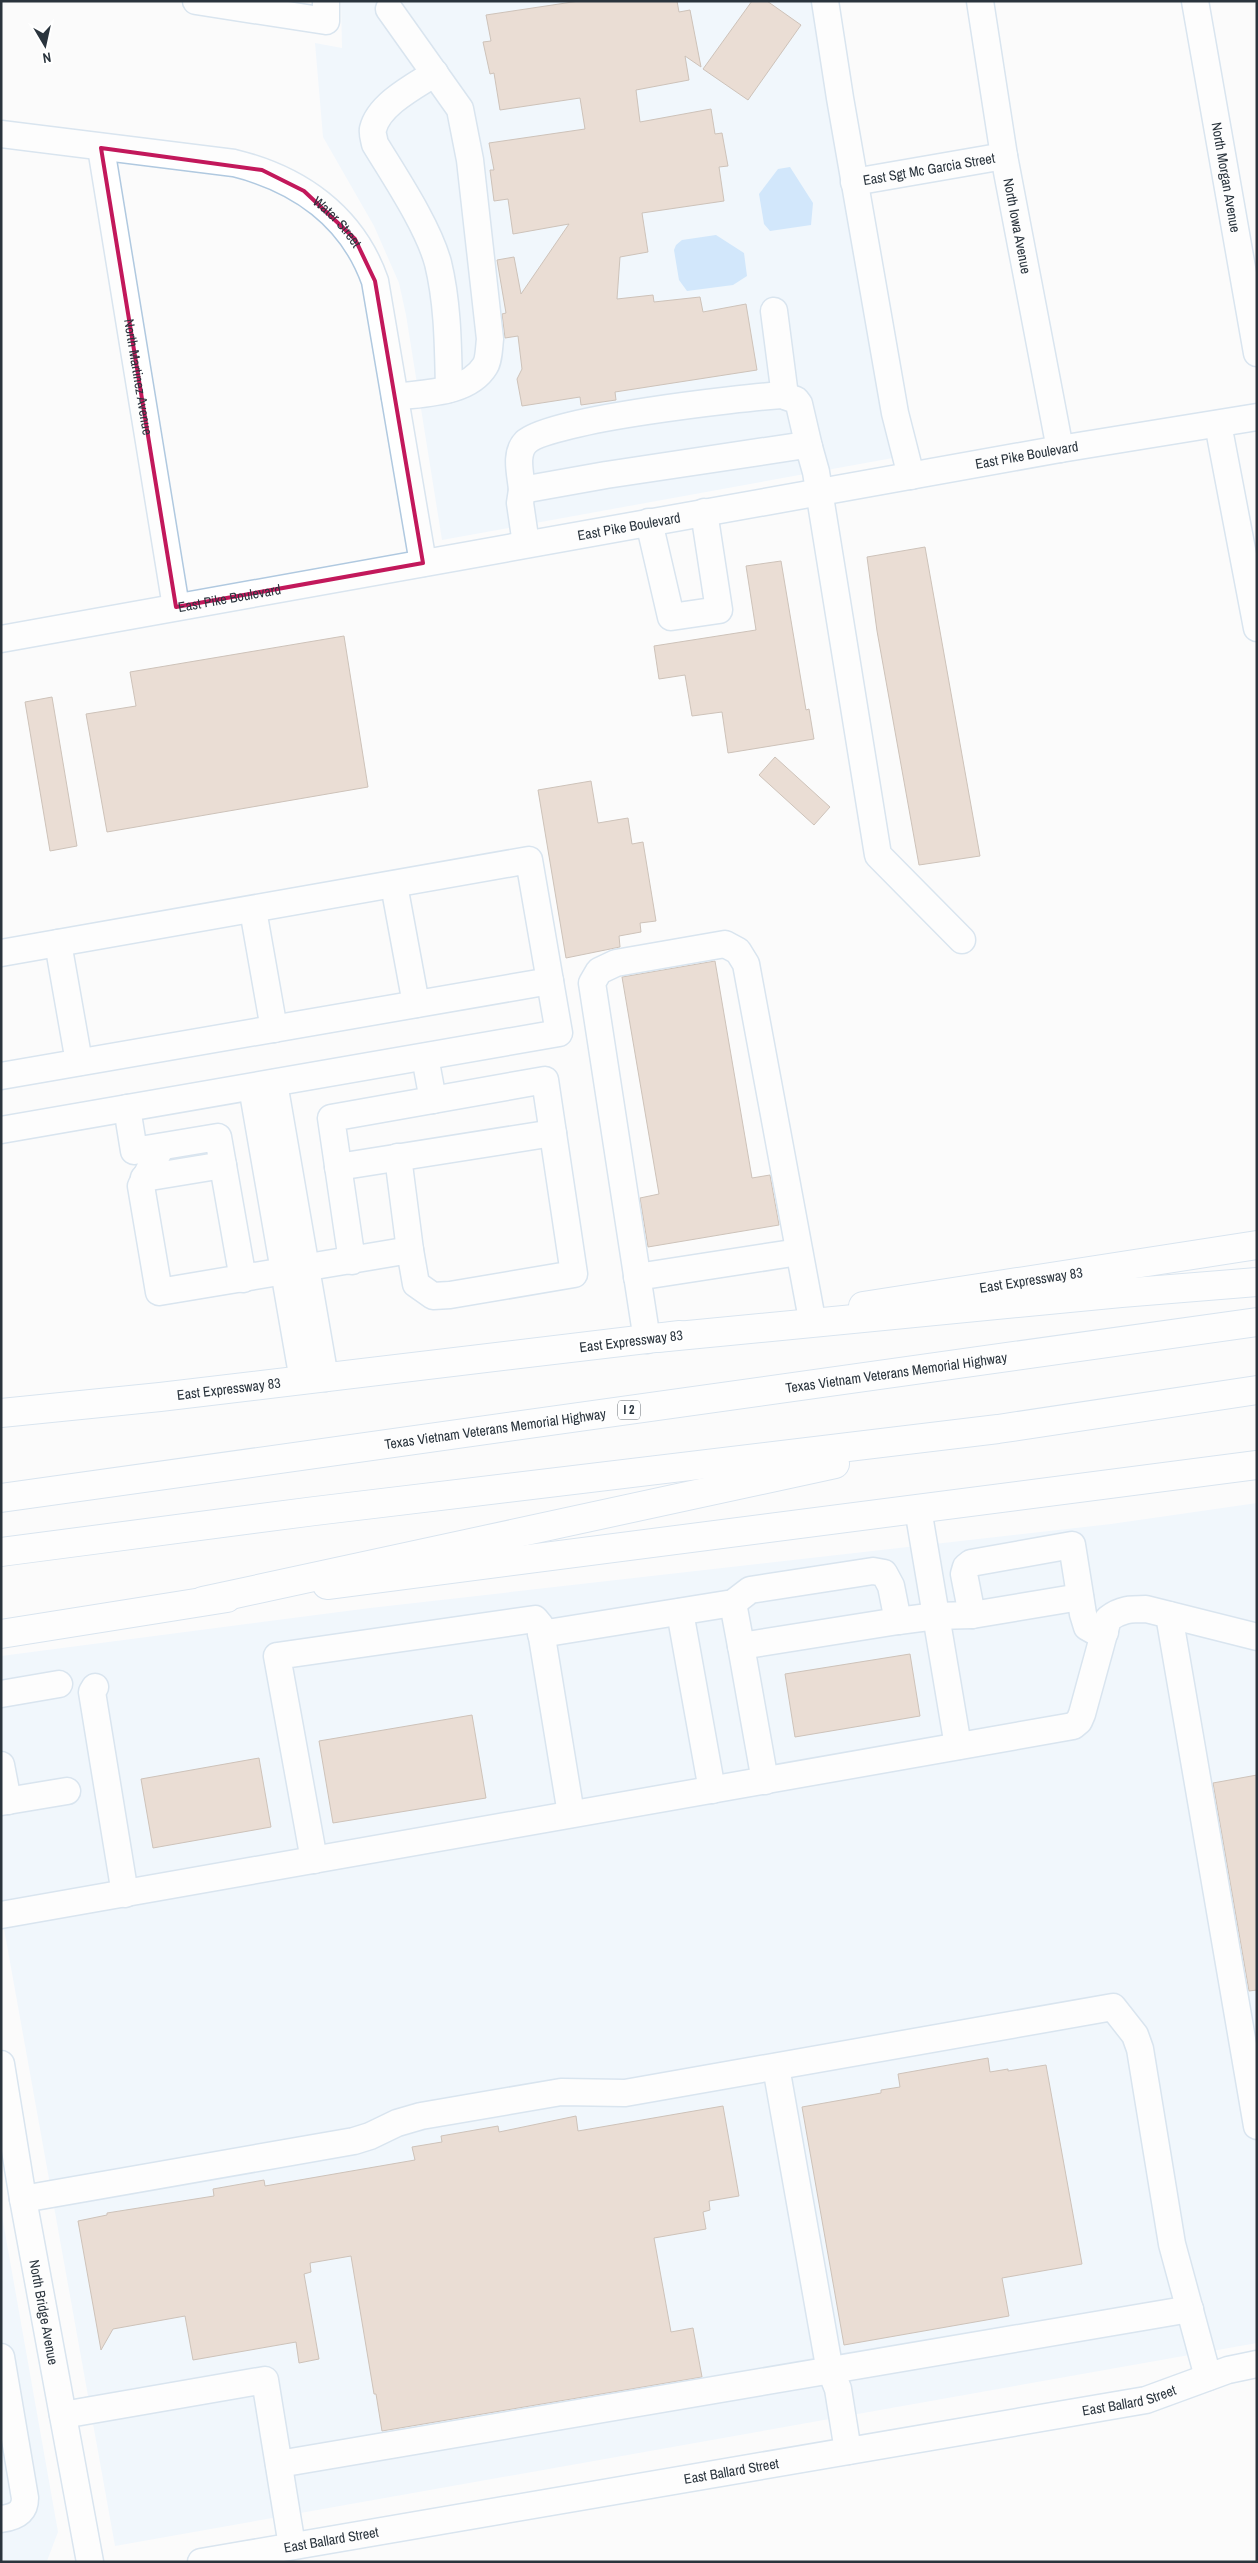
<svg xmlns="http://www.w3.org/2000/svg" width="1258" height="2563" font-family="'Archivo Narrow',sans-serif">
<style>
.built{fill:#e4f1fd}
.green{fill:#9fcffa}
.building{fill:#d4b9a4;stroke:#967d69}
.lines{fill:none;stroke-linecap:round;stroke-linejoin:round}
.minor-casing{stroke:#b0c9e0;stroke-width:29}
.major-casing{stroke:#b0c9e0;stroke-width:30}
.highway-casing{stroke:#b0c9e0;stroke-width:30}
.minor{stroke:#fff;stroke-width:26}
.major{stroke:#fff;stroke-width:28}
.highway{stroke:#fff;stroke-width:28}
.marked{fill:none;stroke:#c2185b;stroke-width:4;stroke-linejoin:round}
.labels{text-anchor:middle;stroke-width:4;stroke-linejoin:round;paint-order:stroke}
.shield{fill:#fff;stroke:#6a7177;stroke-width:1}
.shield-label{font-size:12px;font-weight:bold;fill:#2a343d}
.street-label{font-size:14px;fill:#2a343d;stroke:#fff}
</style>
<rect width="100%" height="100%" fill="#fbfbfb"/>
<!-- built -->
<path class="built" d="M341,1H812L893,458L442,540L406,315L399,283L374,226L323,137L315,43L342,48Z
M1257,1503V2343L115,2546L1,1912V1656L370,1608L1111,1524Z
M1,2210L58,2532L47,2561L42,2562H1Z"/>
<!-- green -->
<path class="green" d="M790,167L813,203L811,225L770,231L764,224L759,194L778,169Z
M716,235L744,253L747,276L733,285L687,291L679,280L674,250L676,245L682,240Z"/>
<!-- building -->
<path class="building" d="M579,1H677L679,12L690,10L701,67L685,56L689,80L636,90L640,122L711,109L715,134L722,133L728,166L719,167L724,201L642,213L648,252L620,257L617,299L653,295L654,302L700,297L703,312L746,304L757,370L615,392L616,400L581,405L580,397L522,406L517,379L522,369L518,336L505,338L502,314L506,313L497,260L514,257L521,294L569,224L513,234L508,199L494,201L490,170H494L489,143L585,129L580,98L500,110L494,73L490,74L483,42L491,41L486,15Z
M752,1H767L801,25L748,100L703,69Z
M925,547L980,856L919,865L877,631L867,557Z
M781,561L806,710L809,709L814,739L728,753L722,712L692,716L685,675L659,679L654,646L756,630L746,566Z
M344,636L368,787L107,832L86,714L136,706L130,672Z
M52,697L77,846L50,851L25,702Z
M775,757L830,807L814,825L759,775Z
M591,781L598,823L628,818L632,844L643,842L656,921L640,923L641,932L619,936L620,947L566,958L538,790Z
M715,961L752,1178L770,1175L779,1225L648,1247L640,1198L659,1194L622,977Z
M910,1654L920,1716L795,1737L785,1674Z
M472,1715L486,1798L333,1823L319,1741Z
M259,1758L271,1827L153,1848L141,1779Z
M1257,1775V1990L1249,1991L1213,1783Z
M988,2058L990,2072L1008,2069V2071L1046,2065L1082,2264L1002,2278L1009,2316L844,2345L802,2107L881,2093V2090L900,2087L898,2074Z
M723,2106L739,2196L709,2201L710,2210L703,2212L706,2229L654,2238L671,2332L693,2328L702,2377L382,2431L376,2394H374L351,2256L310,2263L311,2272L304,2274L319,2359L299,2363L296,2342L193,2360L185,2316L113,2329L101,2350L78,2221L107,2215V2213L214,2196L213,2189L264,2180L265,2186L415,2160L412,2147L442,2142L441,2136L498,2126L499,2132L576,2116L578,2131Z"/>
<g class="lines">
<!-- minor casing -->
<g class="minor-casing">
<g id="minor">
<path d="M196,1L326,21V1"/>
<path d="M825,1L840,98L895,413L911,476"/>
<path id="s1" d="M980,1L1004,156L1060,449"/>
<path id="s2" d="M1195,1L1257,353"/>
<path d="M389,9L460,109L470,160L490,339C489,347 489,360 485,366C468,394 423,393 395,397"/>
<path d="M435,73C415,86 379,104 373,129C372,133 374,139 375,144C395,177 428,226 438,263C448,304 448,347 449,389"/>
<path id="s3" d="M1,134L234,163C299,179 352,216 375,281L423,563"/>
<path id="s4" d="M101,148L176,607"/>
<path id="s5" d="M854,182L1004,156"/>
<path d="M774,311L785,396"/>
<path d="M1218,424L1257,628"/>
<path d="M522,490C521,475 514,454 526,442C550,419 741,398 782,395L796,400L799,404L809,447"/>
<path d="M649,522L671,617L719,610L704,512"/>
<path d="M526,544L520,503L522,490L606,475L799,446L809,447L816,472L878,855L962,940"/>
<path id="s6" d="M1,639L1060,449L1257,417"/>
<path d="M394,885L416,1004"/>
<path d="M253,910L274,1029"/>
<path d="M58,943L79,1062"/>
<path d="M1,953L529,860L559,1033L1,1130"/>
<path d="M425,1057L433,1100"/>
<path d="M1,1076L550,981"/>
<path d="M274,1083L325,1378"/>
<path d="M252,1087L303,1380"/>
<path d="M127,1108L134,1151L218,1137L243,1279"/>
<path d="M161,1147L141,1186L159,1292L410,1250L416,1284L433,1296L450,1295L574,1274L545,1080L331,1118L352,1261"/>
<path d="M398,1157L410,1250"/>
<path d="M338,1167L553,1133"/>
<path d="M144,1178L223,1165"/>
<path d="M637,1277L799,1252"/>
<path d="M647,1340L592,983L599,971L616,963L725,944L738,951L746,964L811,1314"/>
<path d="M918,1509L958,1746"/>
<path d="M733,1603L741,1646"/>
<path d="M680,1612L712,1790"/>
<path d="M972,1615L964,1574L966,1567L971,1563L1072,1545L1083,1614L1087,1627L1096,1632H1105"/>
<path d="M1169,1615L1257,2126"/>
<path d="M541,1634L733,1603L750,1590L873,1571L884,1573L891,1586L898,1621"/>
<path d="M95,1687L92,1692L125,1894"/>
<path d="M1,1694L59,1684"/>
<path d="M1,1765L8,1801"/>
<path d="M765,1781L741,1646L898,1621L936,1616L972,1615L1080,1597"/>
<path d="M1,1802L67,1791"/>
<path d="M314,1860L277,1656L535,1619L540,1625L571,1814"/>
<path d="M1,1915L1073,1726L1079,1721L1082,1714L1108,1619C1121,1609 1131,1609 1146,1609L1257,1637"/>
<path id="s7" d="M1,2064L23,2199L90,2562"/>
<path d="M776,2067L829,2366L838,2389L848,2451"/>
<path d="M23,2199L354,2141L370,2136L397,2123L421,2116L561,2092L625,2093L1113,2007L1135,2035L1140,2049L1172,2244L1208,2377"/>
<path d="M1,2357L25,2498C25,2513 15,2517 1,2519"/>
<path d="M63,2415L265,2380L292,2546"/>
<path d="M279,2464L1190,2309"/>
<path id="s8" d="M201,2562L1146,2400L1228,2370L1257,2364"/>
</g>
</g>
<!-- major casing -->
<g class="major-casing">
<g id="major">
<path id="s9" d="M863,1306L1257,1245"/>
<path id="s10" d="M1,1413L160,1397L680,1335"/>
<path d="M327,1585L1257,1465"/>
<path d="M1,1634L227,1598"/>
</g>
</g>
<!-- highway casing -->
<g class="highway-casing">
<g id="highway">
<path d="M657,1338L1121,1293L1257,1282"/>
<path id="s11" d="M1,1498L1257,1322"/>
<path d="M1,1552L315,1511L998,1429L1257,1390"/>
<path d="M203,1601L835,1464"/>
</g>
</g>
<!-- minor -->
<use href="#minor" class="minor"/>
<!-- major -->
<use href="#major" class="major"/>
<!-- highway -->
<use href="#highway" class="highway"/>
</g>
<!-- marked area -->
<path d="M0 0H1258V2563H0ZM101,148L262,170L304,191L355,239L375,281L423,563L176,607Z" fill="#fbfbfb" fill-opacity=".55" fill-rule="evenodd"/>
<path class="marked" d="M101,148L262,170L304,191L355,239L375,281L423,563L176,607Z"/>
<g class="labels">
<!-- shield labels -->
<rect class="shield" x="618" y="1400.5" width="22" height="19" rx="4"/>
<g class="shield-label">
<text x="629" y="1414">I 2</text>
</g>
<!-- street labels -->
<g class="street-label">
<text dy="5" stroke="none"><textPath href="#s5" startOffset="76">East Sgt Mc Garcia Street</textPath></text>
<text dy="5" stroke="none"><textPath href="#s2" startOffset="179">North Morgan Avenue</textPath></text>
<text dy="5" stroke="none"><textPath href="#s3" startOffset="356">Water Street</textPath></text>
<text dy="5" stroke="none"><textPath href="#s1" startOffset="228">North Iowa Avenue</textPath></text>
<text dy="5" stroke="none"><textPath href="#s4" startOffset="232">North Martinez Avenue</textPath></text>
<text dy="5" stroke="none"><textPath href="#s6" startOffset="1042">East Pike Boulevard</textPath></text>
<text dy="5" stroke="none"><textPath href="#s6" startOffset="638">East Pike Boulevard</textPath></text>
<text dy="5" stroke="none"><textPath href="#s6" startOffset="232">East Pike Boulevard</textPath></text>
<text dy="5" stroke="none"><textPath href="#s9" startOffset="170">East Expressway 83</textPath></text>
<text transform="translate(631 1341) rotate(-7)" y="5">East Expressway 83</text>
<text dy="5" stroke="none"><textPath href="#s11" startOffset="904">Texas Vietnam Veterans Memorial Highway</textPath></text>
<text dy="5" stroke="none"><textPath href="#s10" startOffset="229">East Expressway 83</textPath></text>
<text dy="5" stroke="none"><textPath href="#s11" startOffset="499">Texas Vietnam Veterans Memorial Highway</textPath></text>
<text dy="5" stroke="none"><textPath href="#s7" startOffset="252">North Bridge Avenue</textPath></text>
<text dy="5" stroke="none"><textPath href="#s8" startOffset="942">East Ballard Street</textPath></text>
<text dy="5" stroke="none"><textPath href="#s8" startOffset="538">East Ballard Street</textPath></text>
<text dy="5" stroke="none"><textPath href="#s8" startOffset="132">East Ballard Street</textPath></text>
</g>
</g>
<!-- border -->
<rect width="1258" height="2563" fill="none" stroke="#2a343d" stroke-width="5"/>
<!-- north arrow -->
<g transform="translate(45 45) rotate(171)" stroke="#ffffff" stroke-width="4" paint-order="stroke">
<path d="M0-4L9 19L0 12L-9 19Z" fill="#2a343d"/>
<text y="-8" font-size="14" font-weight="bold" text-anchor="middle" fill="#2a343d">N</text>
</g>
</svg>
